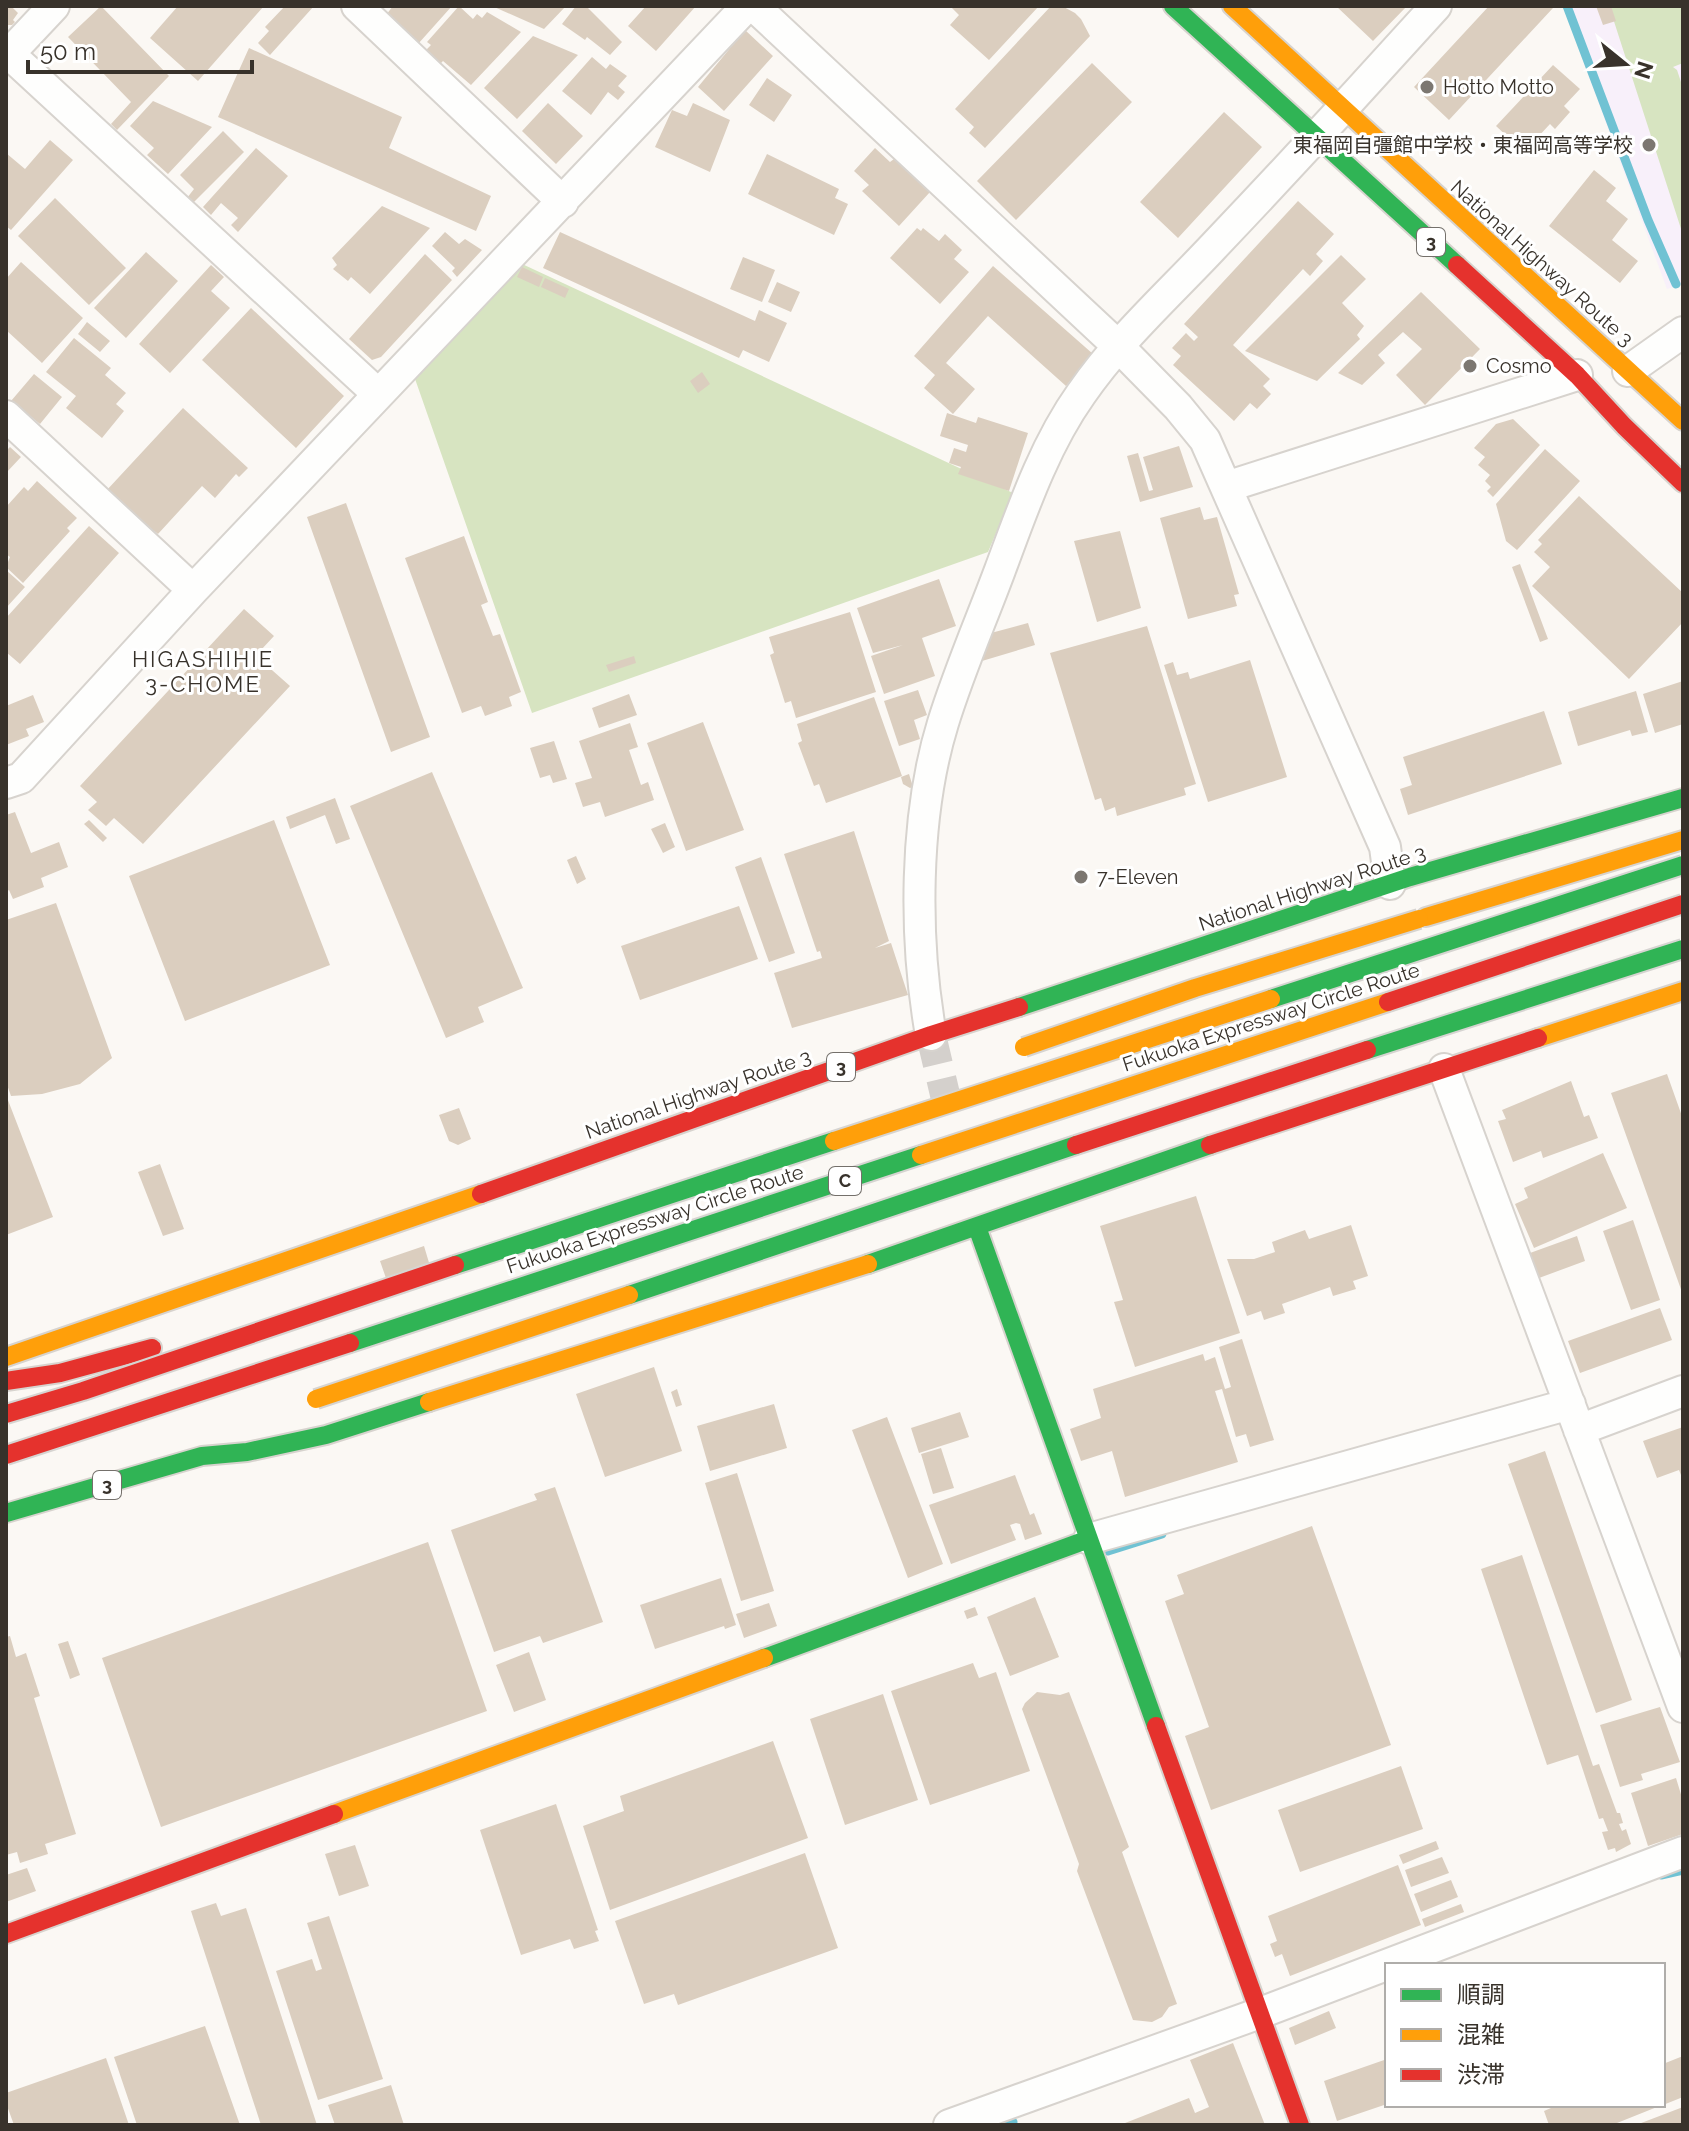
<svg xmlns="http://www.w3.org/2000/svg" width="1689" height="2131" font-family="Raleway,'Noto Sans JP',sans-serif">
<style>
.education{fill:#f8f0fa}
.green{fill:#d7e4c1}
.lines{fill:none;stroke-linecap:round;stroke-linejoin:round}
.stream{stroke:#70c2d3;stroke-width:9}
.building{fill:#dbcebf}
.street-tunnel{stroke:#d4d0cc;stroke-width:30;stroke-dasharray:30 15;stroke-linecap:butt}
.street-casing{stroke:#d7d3ce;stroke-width:34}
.fast-casing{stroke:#d7d3ce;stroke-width:22}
.slow-casing{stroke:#d7d3ce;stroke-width:22}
.jam-casing{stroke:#d7d3ce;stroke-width:22}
.street{stroke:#fefefd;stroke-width:30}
.fast{stroke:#30b455;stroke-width:18}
.slow{stroke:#ff9f0a;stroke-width:18}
.jam{stroke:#e5322d;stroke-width:18}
.fast-bridge-casing{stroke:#d6d4d1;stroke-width:22;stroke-linecap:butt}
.slow-bridge-casing{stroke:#d6d4d1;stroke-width:22;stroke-linecap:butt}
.jam-bridge-casing{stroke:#d6d4d1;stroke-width:22;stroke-linecap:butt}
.fast-bridge{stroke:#30b455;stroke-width:18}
.slow-bridge{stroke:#ff9f0a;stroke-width:18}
.jam-bridge{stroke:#e5322d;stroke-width:18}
.poi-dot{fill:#7c7771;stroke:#fff;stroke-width:3}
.labels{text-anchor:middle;stroke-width:6;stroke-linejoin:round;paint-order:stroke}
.shield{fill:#fff;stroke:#74706b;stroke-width:2}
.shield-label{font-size:18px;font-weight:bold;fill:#38322b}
.poi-label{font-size:20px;fill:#38322b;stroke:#fff;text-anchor:start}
.street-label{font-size:20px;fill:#38322b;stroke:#fff}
.neighbourhood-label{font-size:22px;letter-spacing:2px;fill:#38322b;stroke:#fff}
</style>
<rect width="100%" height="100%" fill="#fbf8f4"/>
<!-- education -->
<path class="education" d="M1563,6H1683V284L1667,289Z"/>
<!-- green -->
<path class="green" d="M1609,6H1683V63L1673,67L1677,70L1683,88V235Z
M520,263L1013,493L988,552L532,713L414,376Z"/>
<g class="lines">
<!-- stream -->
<path class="stream" d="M1567,6L1648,220L1676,284
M1108,1551L1162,1534
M1661,1875L1683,1870
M1004,2125L1013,2122"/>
</g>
<!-- building -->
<path class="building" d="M6,6H11L18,13L13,20L15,22L12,25H6Z
M101,6L169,76L117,130L111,124L131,102L68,37Z
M178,6H264L198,81L150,38Z
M285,6H314L270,55L258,43L269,31L265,27Z
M393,6H452L418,44L386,15Z
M459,6L473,19L477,14L482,18L487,12L521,32L471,85L443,61L440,64L425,51L431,45L427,42Z
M492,6H566L544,29Z
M576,6H586L622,42L610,55L587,37L585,40L562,24Z
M646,6H696L656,51L628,26Z
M950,6H1039L989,60L950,25L959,15Z
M1051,6H1062L1075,13L1081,19L1090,36L985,148L969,133L974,127L955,109Z
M1336,6H1407L1373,41Z
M1489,6H1550L1553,8L1449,120L1414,87Z
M1596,6H1611L1616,21L1603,25Z
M745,30L773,56L724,111L698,87Z
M533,36L578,55L517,119L484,88Z
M249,48L402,117L389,148L491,196L476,231L218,117Z
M592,57L606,69L610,64L627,76L618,86L625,92L618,100L608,92L591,115L562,91Z
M1092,63L1132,102L1016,220L977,181Z
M1553,65L1580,89L1564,106L1570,112L1555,129L1550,124L1524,152L1496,126Z
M767,78L792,95L774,122L749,105Z
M153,101L212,127L168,174L147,155L154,148L130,126Z
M548,103L583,136L556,164L522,131Z
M693,103L730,120L710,172L655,147L672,110L687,116Z
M1224,112L1262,147L1178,238L1140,202Z
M223,131L244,152L193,203L187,198L194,189L180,175Z
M50,140L73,160L11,230L6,226V153L25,169Z
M256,148L288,176L238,232L231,225L238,218L221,203L211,215L203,207Z
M875,148L890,162L894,159L930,192L899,226L862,191L869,185L854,171Z
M767,154L839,189L835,198L848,204L834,235L748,194Z
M1594,170L1616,188L1606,201L1628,219L1612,240L1638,261L1620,283L1549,226Z
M55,198L126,268L89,305L18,236Z
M1298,201L1334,234L1316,254L1323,261L1310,276L1303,269L1233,345L1270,379L1263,386L1271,394L1257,409L1250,403L1234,421L1173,365L1181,356L1172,348L1186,333L1194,341L1198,337L1184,324Z
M382,206L430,228L370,294L351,277L348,281L333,269L337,265L332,258Z
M917,228L921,231L923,228L939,241L945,234L962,250L954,259L969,272L940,304L890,258Z
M445,232L459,244L465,239L482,250L457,277L452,271L455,268L432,246Z
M560,232L755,321L759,310L787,323L769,362L743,350L739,358L543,268Z
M146,252L178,281L126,338L94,308Z
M425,254L452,280L381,357L372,360L349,339Z
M1341,255L1366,279L1342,303L1364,326L1357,335L1360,339L1317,381L1245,351Z
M743,257L775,270L762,302L730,289Z
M21,262L83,318L42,363L6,330V279Z
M211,265L224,277L211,291L230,308L170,373L139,344Z
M993,266L1093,354L1066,386L988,316L946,363L975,389L953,414L924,388L935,375L914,356Z
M522,267L543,277L539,287L517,277Z
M545,278L569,289L565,298L541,287Z
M777,282L800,292L791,312L768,302Z
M1421,292L1480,349L1425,405L1396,375L1422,349L1403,332L1378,355L1385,363L1362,385L1338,373Z
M251,308L344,396L296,448L202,360Z
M87,322L110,341L100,352L78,334Z
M74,338L111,368L105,375L126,393L116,404L124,411L102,438L66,408L76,396L46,372Z
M702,372L710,384L698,393L690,381Z
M34,374L62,397L40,424L11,401Z
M183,408L248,468L239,477L236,474L215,498L202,486L158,534L154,531L152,533L106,491Z
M947,413L976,423L978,417L1028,433L1009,491L958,474L961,467L949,463L954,448L966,452L968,445L940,436Z
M1513,419L1540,445L1493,497L1487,491L1491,487L1485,481L1490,475L1478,465L1485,457L1474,448L1496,424Z
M1179,446L1193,487L1140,502L1127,456L1138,453L1149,491L1153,490L1143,457Z
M10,447L21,457L6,473V451Z
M1545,449L1580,481L1517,550L1506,541L1496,504Z
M37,481L77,518L67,528L70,531L23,583L6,567L10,557L6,554V507L24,487L28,491Z
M1579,496L1683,593V622L1629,679L1532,586L1550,567L1534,552L1542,544L1538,540Z
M346,503L430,737L391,752L307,517Z
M1200,507L1204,520L1217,517L1239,594L1234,595L1237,606L1188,619L1160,518Z
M89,526L119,553L20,664L6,652V618Z
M1120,531L1141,608L1097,622L1074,541Z
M464,536L488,602L481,605L493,636L500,634L521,692L509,697L512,706L485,716L481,706L462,713L405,558Z
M1520,564L1548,639L1540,642L1512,567Z
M6,570L25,587L6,608Z
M939,579L956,626L922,638L935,676L884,694L871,656L903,645L873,653L857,608Z
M244,609L274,636L261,650L269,657L264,663L290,686L143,844L114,818L106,826L88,810L97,802L80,786Z
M850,612L876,692L796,718L791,701L785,703L770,655L774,653L769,637Z
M1028,623L1035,645L982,661L991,633Z
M1147,626L1196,784L1184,788L1186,795L1117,816L1115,807L1105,811L1101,798L1095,800L1050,653Z
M634,656L636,663L609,672L606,665Z
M1250,660L1287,777L1208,802L1164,665L1173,662L1177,675L1188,672L1190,679Z
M1683,681V724L1655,733L1643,694Z
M918,690L927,715L914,720L920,739L899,746L884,701Z
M1636,691L1648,732L1632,736L1630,730L1578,746L1568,712Z
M629,694L637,715L599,728L592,708Z
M33,695L44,722L26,729L29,736L6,745V706Z
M874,697L902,776L826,803L819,784L814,786L798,743L802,741L797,724Z
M1544,711L1562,764L1408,815L1400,789L1412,785L1403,757Z
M703,722L744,830L686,851L647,743Z
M630,723L638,747L629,750L641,785L648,782L654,800L605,817L600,802L583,807L575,783L592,778L579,741Z
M554,741L567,779L553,783L550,775L540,778L530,748Z
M432,772L523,988L478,1007L484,1022L446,1038L350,806Z
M909,774L913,787L910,788L903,784L901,777Z
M335,798L350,839L336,844L325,815L290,829L286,817Z
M15,812L31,853L59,842L68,867L41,878L44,887L13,899L9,890L6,892V815Z
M89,820L107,838L103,842L84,824Z
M274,820L330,965L185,1021L129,876Z
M665,823L675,847L663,853L651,829Z
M854,831L889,941L875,948L891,943L908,995L792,1028L774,973L822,958L820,951L817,952L784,854Z
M576,856L586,879L577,884L567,860Z
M761,857L795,953L769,962L735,867Z
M56,903L112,1058L80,1084L42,1094L11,1096L6,1082V920Z
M739,906L758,959L640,1000L621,946Z
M1667,1074L1683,1119V1295L1611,1093Z
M1571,1081L1584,1117L1589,1115L1598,1138L1543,1158L1541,1151L1513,1162L1498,1121L1506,1119L1502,1110Z
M6,1095L53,1217L6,1235Z
M459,1108L471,1139L458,1145L449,1141L439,1115Z
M1603,1153L1627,1208L1534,1248L1515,1204L1528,1198L1524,1188Z
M160,1164L184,1229L163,1236L138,1172Z
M1196,1196L1240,1333L1135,1367L1114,1302L1123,1300L1100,1226Z
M1633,1220L1660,1300L1631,1310L1603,1231Z
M1351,1225L1368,1276L1353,1281L1356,1289L1333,1296L1330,1287L1282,1304L1285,1313L1264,1320L1261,1311L1247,1316L1227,1259H1254L1275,1252L1272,1242L1305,1230L1309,1239Z
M1577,1236L1585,1261L1539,1278L1530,1253Z
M424,1246L430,1266L387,1281L380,1261Z
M1660,1308L1672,1340L1580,1373L1568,1341Z
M1242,1339L1274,1440L1250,1447L1246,1434L1236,1437L1222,1389L1215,1391L1238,1462L1125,1497L1112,1451L1081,1461L1070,1429L1101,1418L1093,1389L1203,1354L1205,1361L1215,1357L1225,1389L1231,1387L1219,1347Z
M654,1367L682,1451L605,1477L576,1394Z
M677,1389L682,1405L676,1407L671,1392Z
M774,1404L787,1448L710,1471L697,1426Z
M960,1412L969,1437L919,1453L911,1428Z
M887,1417L943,1564L908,1578L852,1430Z
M1683,1427V1480L1679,1470L1657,1478L1643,1441Z
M941,1448L954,1488L933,1494L921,1454Z
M1545,1451L1632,1700L1596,1713L1508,1464Z
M737,1473L774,1591L741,1601L705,1483Z
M1015,1475L1030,1515L1034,1513L1042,1534L1025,1540L1020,1524L1016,1523L1010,1525L1016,1540L951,1564L929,1505Z
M555,1487L603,1622L543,1643L540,1636L494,1652L451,1530L537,1500L534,1494Z
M1312,1526L1391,1745L1211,1810L1185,1736L1209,1727L1165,1601L1184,1594L1177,1575Z
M428,1542L487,1711L161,1827L102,1658Z
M1522,1555L1593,1766L1599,1764L1617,1813H1620L1623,1823L1619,1824L1622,1831L1626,1829L1631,1844L1616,1852L1615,1848L1608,1850L1602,1832L1608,1831L1603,1818L1599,1819L1578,1755L1547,1765L1481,1569Z
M721,1578L736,1625L725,1629L724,1626L655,1649L640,1605Z
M1035,1597L1059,1657L1010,1676L987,1617Z
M769,1603L777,1626L744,1638L736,1614Z
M975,1607L978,1615L967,1619L964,1611Z
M10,1636L16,1657L26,1653L40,1696L34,1698L76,1834L45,1844L48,1854L20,1863L17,1852L6,1855V1637Z
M68,1641L80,1675L70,1679L58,1644Z
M529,1652L546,1700L514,1712L496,1665Z
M973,1663L979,1678L996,1672L1030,1771L930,1805L891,1691Z
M1037,1692L1060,1695L1069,1692L1129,1847L1122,1852L1177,2004L1169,2007L1162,2017L1152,2022L1133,2020L1077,1871L1079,1864L1022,1709L1025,1703Z
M883,1694L918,1800L845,1825L810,1719Z
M1660,1707L1680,1762L1641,1774L1643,1780L1620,1787L1600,1725Z
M773,1741L808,1838L610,1910L583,1826L624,1811L620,1796Z
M1401,1766L1423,1829L1300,1872L1278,1810Z
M1676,1778L1683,1801V1834L1648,1846L1631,1793Z
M556,1804L598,1930L595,1931L599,1941L574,1949L570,1939L521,1955L480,1830Z
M1436,1841L1439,1849L1403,1864L1399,1855Z
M355,1845L369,1886L339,1896L325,1854Z
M805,1853L838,1948L678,2005L674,1994L644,2004L615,1921Z
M1442,1857L1449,1873L1411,1887L1405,1870Z
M1398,1865L1421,1925L1290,1976L1282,1954L1275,1957L1270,1944L1277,1941L1268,1916Z
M27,1868L36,1891L6,1902V1875Z
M1451,1880L1458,1897L1421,1912L1414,1894Z
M216,1903L221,1916L246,1908L317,2125H261L191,1911Z
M1461,1904L1464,1912L1425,1927L1422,1919Z
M329,1916L383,2079L318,2100L276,1971L312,1959L316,1971L322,1969L307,1923Z
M1329,2011L1336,2028L1295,2045L1289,2028Z
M205,2026L240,2125H137L114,2057Z
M1233,2043L1265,2125H1120L1189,2098L1195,2113L1209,2107L1190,2060Z
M1683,2056V2097L1663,2105V2064Z
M106,2058L129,2125H14L6,2103V2093Z
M1387,2059V2104L1337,2121L1324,2081Z
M391,2085L404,2125H335L328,2105Z
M1558,2105H1662L1612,2125H1549L1544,2111Z
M1683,2107V2125H1636Z"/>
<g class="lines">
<!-- street-tunnel -->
<path class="street-tunnel" d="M931,1035L951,1120"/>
<!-- street casing -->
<g class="street-casing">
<path id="street" d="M357,6L563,202
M754,6L1119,347L1178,407L1205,440L1385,847L1390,884
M6,51L378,394
M6,57L54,6
M1628,371L1683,332
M6,416L193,590
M1226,487L1577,375
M6,783L21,778L193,590L747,6
M931,1035C914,939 914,817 943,723C959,671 981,621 1000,570C1022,511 1044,446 1081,394C1118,340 1169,294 1214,246C1289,167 1363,87 1436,6
M1444,1069L1683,1707
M1579,1430L1683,1391
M1089,1539L1570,1404
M949,2125L1260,2013L1683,1852"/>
</g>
<!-- fast casing -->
<g class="fast-casing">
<path id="fast" d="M1173,6L1457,265
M1019,1007L1410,877L1683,798
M977,1227L1156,1726
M868,1264L1210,1145
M6,1513L202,1456L247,1452L326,1435L429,1402
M764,1658L1089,1539"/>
</g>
<!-- slow casing -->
<g class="slow-casing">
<path id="slow" d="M1232,6L1683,421
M1426,917L1683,840
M1538,1038L1683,991
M6,1357L481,1194
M429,1402L868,1264
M334,1814L764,1658"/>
</g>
<!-- jam casing -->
<g class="jam-casing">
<path id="jam" d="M1457,265L1577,375L1624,426L1683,483
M1210,1145L1538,1038
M481,1194L931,1035L1019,1007
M6,1381L60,1373L152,1348
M1156,1726L1300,2125
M6,1934L334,1814"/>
</g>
<!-- street -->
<use href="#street" class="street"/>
<!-- fast -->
<use href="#fast" class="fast"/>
<!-- slow -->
<use href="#slow" class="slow"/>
<!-- jam -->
<use href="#jam" class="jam"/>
<!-- fast-bridge casing -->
<g class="fast-bridge-casing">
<path id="fast-bridge" d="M1271,999L1683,865
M1367,1050L1683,949
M455,1265L834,1141
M629,1295L1076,1145
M350,1343L921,1155"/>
</g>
<!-- slow-bridge casing -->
<g class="slow-bridge-casing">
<path id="slow-bridge" d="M1024,1047L1195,988L1419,919
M834,1141L1271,999
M921,1155L1388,1002
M316,1399L629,1295"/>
</g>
<!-- jam-bridge casing -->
<g class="jam-bridge-casing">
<path id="jam-bridge" d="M1388,1002L1683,904
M1076,1145L1367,1050
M6,1414L83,1391L455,1265
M6,1455L350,1343"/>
</g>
<!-- fast-bridge -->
<use href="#fast-bridge" class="fast-bridge"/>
<!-- slow-bridge -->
<use href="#slow-bridge" class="slow-bridge"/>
<!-- jam-bridge -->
<use href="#jam-bridge" class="jam-bridge"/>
</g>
<!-- markers -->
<g class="poi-dot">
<circle cx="1427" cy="87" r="8"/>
<circle cx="1649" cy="145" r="8"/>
<circle cx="1470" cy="366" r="8"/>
<circle cx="1081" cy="877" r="8"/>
</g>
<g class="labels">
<!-- shield labels -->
<g class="shield">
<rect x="1417" y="228" width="28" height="28" rx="6"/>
<rect x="827" y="1053" width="28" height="28" rx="6"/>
<rect x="829" y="1167" width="32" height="28" rx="6"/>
<rect x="93" y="1471" width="28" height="28" rx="6"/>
</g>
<g class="shield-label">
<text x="1431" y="248">3</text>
<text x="841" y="1073">3</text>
<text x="845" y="1187">C</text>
<text x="107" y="1491">3</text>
</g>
<!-- poi labels -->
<g class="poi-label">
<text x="1443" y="94">Hotto Motto</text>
<text x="1633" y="152" text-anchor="end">東福岡自彊館中学校・東福岡高等学校</text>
<text x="1486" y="373">Cosmo</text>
<text x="1097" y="884">7-Eleven</text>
</g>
<!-- street labels -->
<g class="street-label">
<text transform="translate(1542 263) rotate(42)" y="7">National Highway Route 3</text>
<text transform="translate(1312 888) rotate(-18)" y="7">National Highway Route 3</text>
<text transform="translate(1271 1017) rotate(-18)" y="7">Fukuoka Expressway Circle Route</text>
<text transform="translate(698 1094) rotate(-19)" y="7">National Highway Route 3</text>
<text transform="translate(655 1219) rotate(-18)" y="7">Fukuoka Expressway Circle Route</text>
</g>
<!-- neighbourhood labels -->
<g class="neighbourhood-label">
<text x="203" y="667">HIGASHIHIE<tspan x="203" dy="25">3-CHOME</tspan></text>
</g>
</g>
<!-- border -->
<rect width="1689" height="2131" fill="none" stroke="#38322b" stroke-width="16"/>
<!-- legend -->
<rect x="1385" y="1963" width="280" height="144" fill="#ffffff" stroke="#afadaa" stroke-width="2"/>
<rect x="1401" y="1989" width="40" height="12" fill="#30b455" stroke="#afadaa" stroke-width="2"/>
<text x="1457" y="2003" font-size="24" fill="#38322b">順調</text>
<rect x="1401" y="2029" width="40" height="12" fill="#ff9f0a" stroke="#afadaa" stroke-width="2"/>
<text x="1457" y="2043" font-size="24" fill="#38322b">混雑</text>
<rect x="1401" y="2069" width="40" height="12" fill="#e5322d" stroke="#afadaa" stroke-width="2"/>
<text x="1457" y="2083" font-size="24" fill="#38322b">渋滞</text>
<!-- north arrow -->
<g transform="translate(1625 64) rotate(108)" stroke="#ffffff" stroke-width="6" paint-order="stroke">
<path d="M0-6L14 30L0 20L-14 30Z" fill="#38322b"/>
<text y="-12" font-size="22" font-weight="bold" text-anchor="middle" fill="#38322b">N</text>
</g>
<!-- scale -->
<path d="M28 60v12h224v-12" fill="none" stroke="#38322b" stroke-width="4"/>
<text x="40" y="60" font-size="24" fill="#38322b" stroke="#ffffff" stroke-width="6" paint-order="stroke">50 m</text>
</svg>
